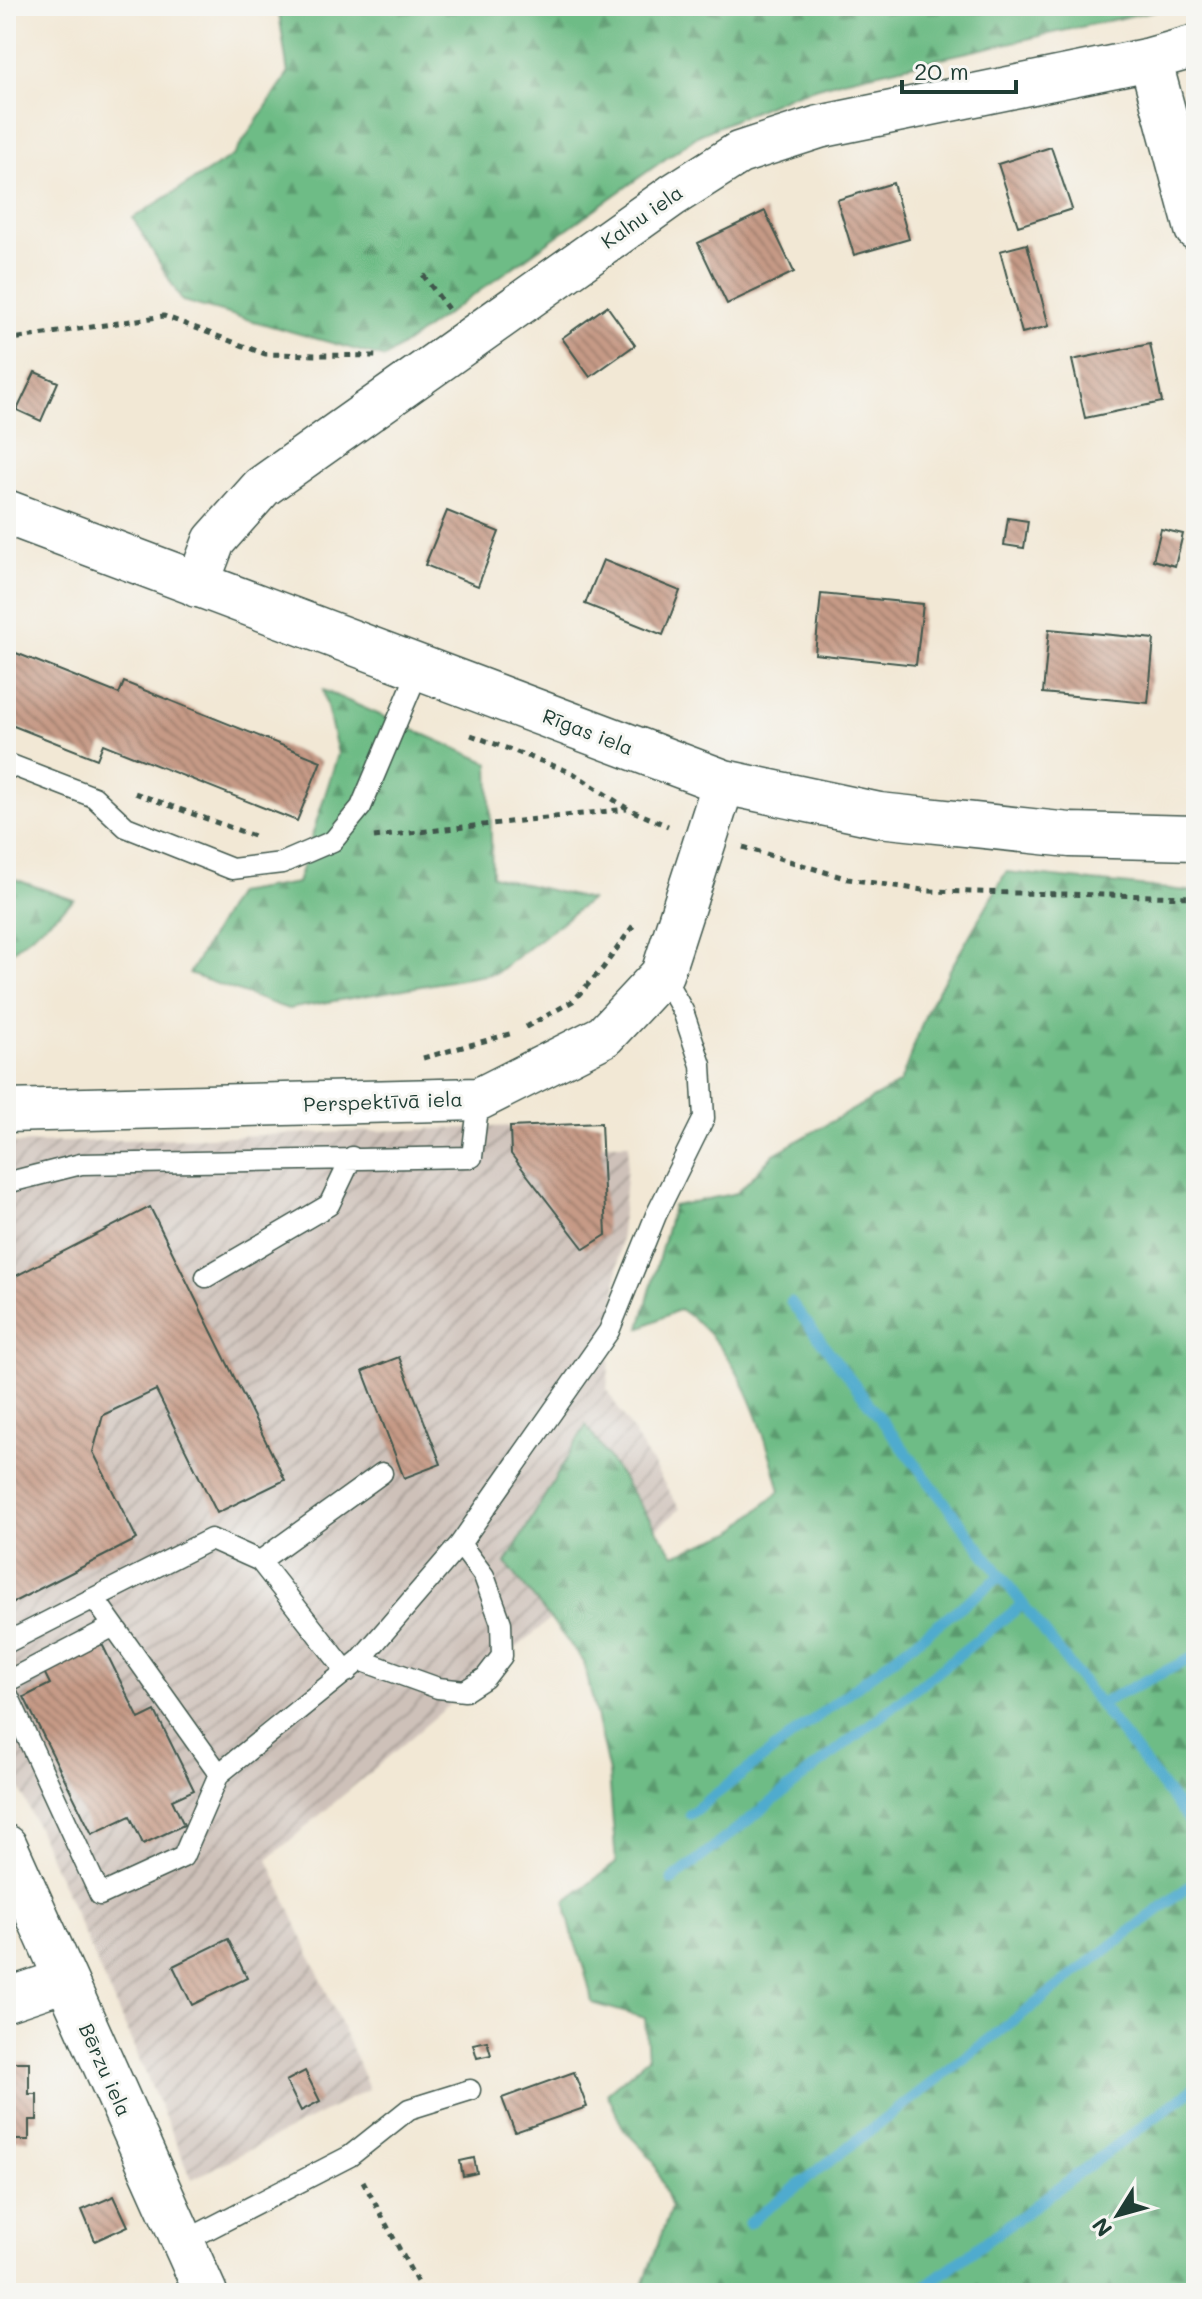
<svg xmlns="http://www.w3.org/2000/svg" width="1202" height="2299" font-family="Mali,sans-serif">
<style>
.industrial{fill:url(#industrial-furrows)}
.forest{fill:url(#forest-firs);stroke:#467c5d;stroke-width:2}
.lines{fill:none;stroke-linecap:round;stroke-linejoin:round}
.stream{stroke:#50abce;stroke-width:11}
.building{fill:url(#building-back-hatch)}
.service-casing{stroke:#3f574c;stroke-width:23}
.minor-casing{stroke:#3f574c;stroke-width:45}
.secondary-casing{stroke:#3f574c;stroke-width:47}
.path{stroke:#3f574c;stroke-width:5;stroke-dasharray:6 6;stroke-linecap:butt}
.service{stroke:#fff;stroke-width:20}
.minor{stroke:#fff;stroke-width:42}
.secondary{stroke:#fff;stroke-width:44}
.labels{text-anchor:middle;stroke-width:6;stroke-linejoin:round;paint-order:stroke}
.street-label{font-size:20px;fill:#1f3d34;stroke:#f6f6f2}
</style>
<defs>
<pattern id="industrial-furrows" width="10" height="10" patternUnits="userSpaceOnUse" patternTransform="scale(2)"><rect width="10" height="10" fill="#cec1b9"/><path d="M-1 1l2-2M0 10L10 0M9 11l2-2" fill="none" stroke="#a79e97"/></pattern>
<pattern id="forest-firs" width="22" height="20" patternUnits="userSpaceOnUse" patternTransform="scale(2)"><rect width="22" height="20" fill="#6ebc86"/><path d="M5 1l3.5 6h-7zM16 11l3.5 6h-7z" fill="#5a9a6e"/></pattern>
<pattern id="building-back-hatch" width="6" height="6" patternUnits="userSpaceOnUse" patternTransform="scale(2)"><rect width="6" height="6" fill="#c69a86"/><path d="M-1 5l2 2M0 0l6 6M5-1l2 2" fill="none" stroke="#a07f6e"/></pattern>
</defs>
<rect width="100%" height="100%" fill="#f6f6f2"/>
<filter id="ink" filterUnits="userSpaceOnUse"><feTurbulence type="fractalNoise" baseFrequency=".0125" numOctaves="2"/><feDisplacementMap in="SourceGraphic" scale="16" xChannelSelector="R" yChannelSelector="G"/><feConvolveMatrix kernelMatrix="1 2 1 2 8 2 1 2 1" color-interpolation-filters="sRGB"/></filter>
<filter id="wash" filterUnits="userSpaceOnUse"><feTurbulence type="fractalNoise" baseFrequency=".006" numOctaves="4" result="noise"/><feDisplacementMap in="SourceGraphic" scale="32" xChannelSelector="R" yChannelSelector="G"/><feGaussianBlur stdDeviation="1.8" result="paint"/><feColorMatrix in="noise" values="0 0 0 0 0 0 0 0 0 0 0 0 0 0 0 0 0 1.4 0 .05"/><feComposite in="paint" operator="in"/></filter>
<g filter="url(#wash)">
<rect width="100%" height="100%" fill="#f2e8d5"/>
<!-- industrial -->
<path class="industrial" d="M601,1123L602,1144H629L607,1390L680,1509L268,1859L369,2089L192,2179L6,1757V1144Z"/>
<!-- forest -->
<path class="forest" d="M278,6H1175L843,80L794,94L699,135L385,358L182,301L133,218L234,155L288,74Z
M323,690L489,763L492,876L590,900L496,973L288,1009L189,974L236,893L297,883L338,754Z
M1006,872L1196,892V2293H640L671,2208L653,2159L624,2130L607,2093L648,2058L645,2018L592,2003C587,1964 569,1940 566,1901L616,1863L609,1773L584,1662L506,1563L586,1425L674,1555L733,1532L780,1491C763,1424 740,1349 680,1309L640,1328L673,1206L737,1193L774,1154L900,1083L928,1008Z
M6,876L74,900L6,956Z"/>
<g class="lines">
<!-- stream -->
<path class="stream" d="M791,1302L1196,1830
M1099,1704L1196,1656
M690,1814L1001,1576
M672,1880L1022,1605
M749,2223L1196,1881
M916,2293L1196,2087"/>
</g>
<g id="blocks">
<!-- building -->
<path class="building" d="M1051,147L1072,209L1018,226L998,164Z
M893,183L909,239L854,255L837,200Z
M765,211L794,272L727,304L698,243Z
M1027,244L1049,326L1022,333L1000,251Z
M607,306L635,345L590,377L562,338Z
M1150,344L1162,402L1085,418L1072,360Z
M35,372L58,382L41,421L17,410Z
M447,511L499,532L478,586L425,565Z
M1008,518L1028,521L1024,548L1004,545Z
M1161,529L1183,534L1175,566L1153,560Z
M603,560L680,591L663,635L585,604Z
M821,594L923,604L916,665L815,654Z
M1049,629L1154,639L1148,703L1043,693Z
M6,649L119,694L124,682L321,761L297,821L103,744L97,759L6,723Z
M601,1123L606,1235L584,1249L511,1154L510,1127Z
M150,1207L285,1480L217,1513L156,1390L103,1415L93,1452L137,1539L6,1606V1281Z
M399,1357L441,1464L404,1478L363,1371Z
M102,1644L139,1719L155,1711L194,1790L172,1800L184,1825L143,1844L130,1816L92,1834L24,1697L50,1684L44,1672Z
M228,1939L247,1978L192,2005L173,1966Z
M487,2041L491,2055L477,2058L473,2044Z
M6,2062H29V2094H37V2120H29V2140H6Z
M305,2071L320,2101L301,2111L286,2081Z
M574,2072L587,2107L515,2132L502,2098Z
M474,2158L477,2173L463,2176L460,2161Z
M114,2196L128,2226L95,2241L82,2210Z"/>
</g>
</g>
<g filter="url(#ink)">
<use href="#blocks" fill-opacity="0" stroke="#3f574c" stroke-width="2"/>
<g class="lines">
<!-- service casing -->
<g class="service-casing">
<path id="service" d="M6,763L94,797L126,827L232,869L282,863L333,841L361,807L419,669
M6,1183L81,1164L472,1157L479,1099
M206,1277L329,1205L352,1157
M260,1561L382,1473
M94,1598L211,1539L260,1561L347,1672
M6,1643L94,1598L219,1774
M360,1660L438,1688L465,1691L485,1678L502,1656L501,1623L484,1576L460,1544
M6,1682L114,1626
M6,1691L100,1895L183,1857L219,1774L360,1660L460,1544L609,1331L656,1215L704,1118L701,1065L683,1011L662,974
M183,2242L350,2156L409,2109L470,2090"/>
</g>
<!-- minor casing -->
<g class="minor-casing">
<path id="minor" d="M1150,59L1196,229
M197,586L214,541L262,487L673,195L739,153L819,127L1150,59L1196,46
M6,1111L479,1099L604,1036L662,974L724,782
M6,1846L206,2293
M6,2000L65,1980"/>
</g>
<!-- secondary casing -->
<g class="secondary-casing">
<path id="secondary" d="M6,512L724,782L879,815L1070,835L1196,838"/>
</g>
<!-- path -->
<path class="path" d="M423,275L448,309
M6,340L164,316L265,354L376,356
M471,735L573,773L628,809L668,826
M135,793L254,836
M374,837L627,809
M743,847L848,879L929,891L1196,897
M526,1027L573,1001L603,968L633,926
M423,1058L513,1033
M363,2181L423,2293"/>
<!-- service -->
<use href="#service" class="service"/>
<!-- minor -->
<use href="#minor" class="minor"/>
<!-- secondary -->
<use href="#secondary" class="secondary"/>
</g>
</g>
<g class="labels">
<!-- street labels -->
<g class="street-label">
<text transform="translate(642 217) rotate(-35)" y="7">Kalnu iela</text>
<text transform="translate(588 732) rotate(21)" y="7">Rīgas iela</text>
<text transform="translate(383 1102) rotate(-2)" y="7">Perspektīvā iela</text>
<text transform="translate(105 2070) rotate(66)" y="7">Bērzu iela</text>
</g>
</g>
<!-- margin -->
<rect width="1202" height="2299" fill="none" stroke="#f6f6f2" stroke-width="32"/>
<!-- north arrow -->
<g transform="translate(1118 2215) rotate(233)" stroke="#f6f6f2" stroke-width="6" paint-order="stroke">
<path d="M0-6L14 30L0 20L-14 30Z" fill="#1f3d34"/>
<text y="-12" font-size="22" font-weight="bold" text-anchor="middle" fill="#1f3d34">N</text>
</g>
<!-- scale -->
<path d="M902 80v12h114v-12" fill="none" stroke="#1f3d34" stroke-width="4"/>
<text x="914" y="80" font-size="24" fill="#1f3d34" stroke="#f6f6f2" stroke-width="6" paint-order="stroke">20 m</text>
</svg>
